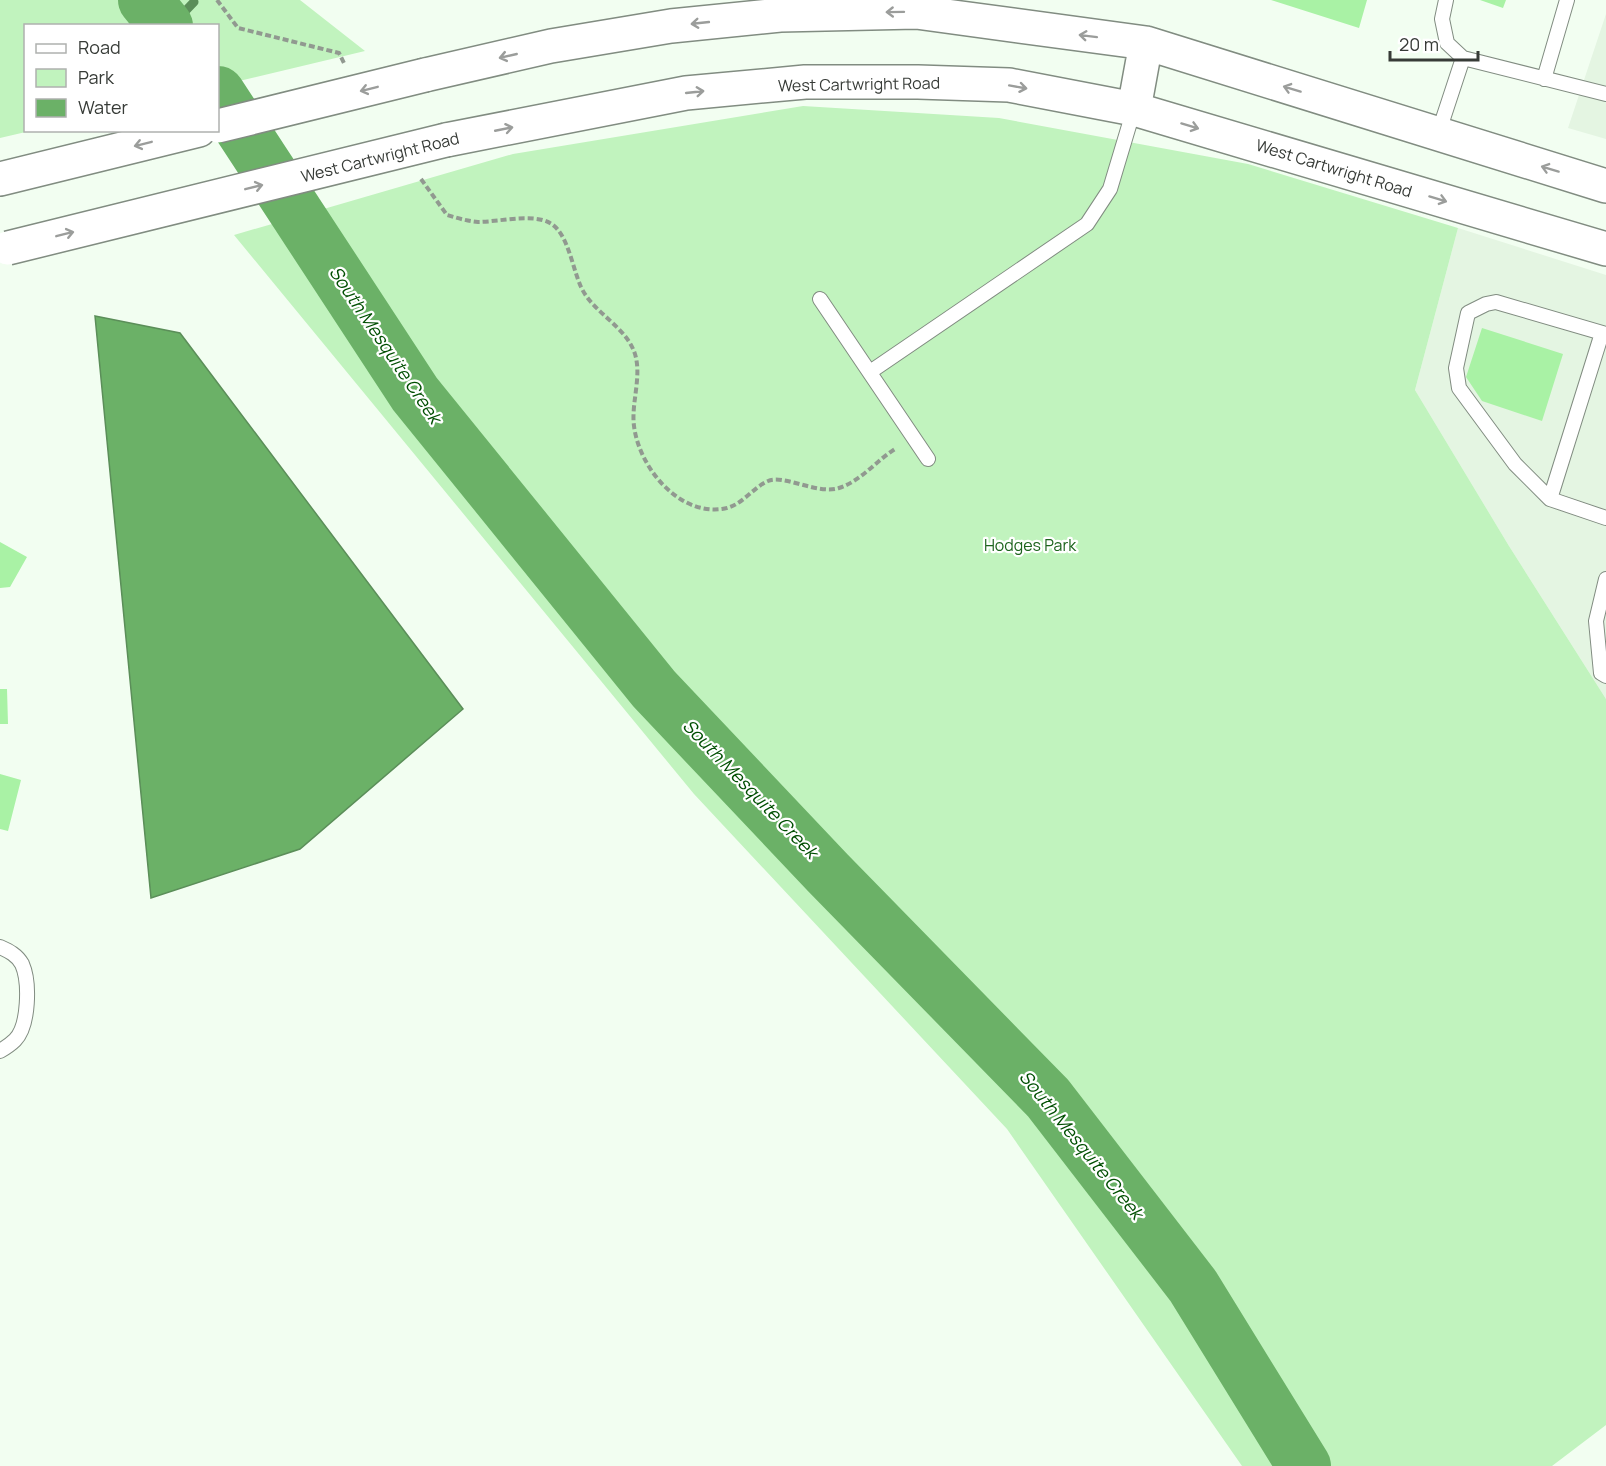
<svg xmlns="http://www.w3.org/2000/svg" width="1606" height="1466" font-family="Manrope,sans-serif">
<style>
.built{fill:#e4f5e2}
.green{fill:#c1f3be}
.water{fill:#6bb167;stroke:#5b8e59;stroke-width:1.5}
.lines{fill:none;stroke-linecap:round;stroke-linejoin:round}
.stream{stroke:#5b8e59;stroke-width:9}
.river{stroke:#6bb167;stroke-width:54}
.building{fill:#a9f2a5}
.service-casing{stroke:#818c81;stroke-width:16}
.secondary-casing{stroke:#818c81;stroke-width:36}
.path{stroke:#919990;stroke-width:4;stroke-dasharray:6 3;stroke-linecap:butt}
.service{stroke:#fff;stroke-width:14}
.secondary{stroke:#fff;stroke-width:33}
.secondary-bridge-casing{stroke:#818c81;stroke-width:36;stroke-linecap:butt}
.secondary-bridge{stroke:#fff;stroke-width:33}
.oneway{stroke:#9b9d9b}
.labels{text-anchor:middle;stroke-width:4.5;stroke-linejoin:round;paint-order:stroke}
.street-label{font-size:16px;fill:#373b37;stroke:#fff}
.park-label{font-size:16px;fill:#1d641d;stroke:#fff}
.water-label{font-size:18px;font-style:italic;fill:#004f02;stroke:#fff}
</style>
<rect width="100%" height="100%" fill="#f2fef1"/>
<!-- built -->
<path class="built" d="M1606,14V139L1568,128Z
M1458,228L1606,275V699L1509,546L1415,390Z"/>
<!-- green -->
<path class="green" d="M0,0H300L365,51L218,86V26H26V130L30,131L0,138Z
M803,106L999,118L1248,164L1458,228L1415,390L1509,546L1606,699V1425L1552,1466H1242L1007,1129L694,794L234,235L513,154Z"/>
<!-- water -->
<path class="water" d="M95,316L180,333L463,709L300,849L151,898Z"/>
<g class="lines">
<!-- stream -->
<path class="stream" d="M171,26L194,2"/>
<!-- river -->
<path class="river" d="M145,0L166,26
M218,93L415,394L654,689L828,873L1048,1098L1193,1286L1304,1466"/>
</g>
<!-- building -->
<path class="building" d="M1271,0H1367L1359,28Z
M1480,0H1506L1503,8Z
M1482,328L1563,354L1542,421L1482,401L1466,377Z
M0,542L27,557L10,587L0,588Z
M0,689H7L8,724H0Z
M0,774L21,780L8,831L0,829Z"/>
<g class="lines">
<!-- service casing -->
<g class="service-casing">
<path id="service" d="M1463,58L1606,94
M1544,79L1567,0
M1438,134L1463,58L1447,43L1442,19L1446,0
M820,299L928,459
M1606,334L1496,302L1486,304L1468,313L1456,368L1459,388L1515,464L1550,499L1606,518
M870,372L1087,224L1110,189L1134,109
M1550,499L1602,333
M1606,579L1596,621L1601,673L1606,676
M0,947C9,951 17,955 22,964C30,982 29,1026 15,1040C11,1044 5,1048 0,1051"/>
</g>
<!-- secondary casing -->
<g class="secondary-casing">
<path id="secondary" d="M425,75L551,46L671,26L780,15L916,12L1146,43L1606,186
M1134,109L1146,43
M446,140L686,93L805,82H918L1009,85L1134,109L1606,249
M0,179L199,130"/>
</g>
<!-- path -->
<path class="path" d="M217,0L238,28L339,53L344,63
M421,179L447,215C457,218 467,221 478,222C497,222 533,213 550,223C568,233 572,267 581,287C593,313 626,326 635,354C642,377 631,403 634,426C639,467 678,515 722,509C741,507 752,488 768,481C783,474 818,495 839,488C861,481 876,461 895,449"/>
<!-- service -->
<use href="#service" class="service"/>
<!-- secondary -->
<use href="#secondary" class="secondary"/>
<!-- secondary-bridge casing -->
<g class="secondary-bridge-casing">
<path id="secondary-bridge" d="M218,126L425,75
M8,248L446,140"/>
</g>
<!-- secondary-bridge -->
<use href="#secondary-bridge" class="secondary-bridge"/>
</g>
<!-- one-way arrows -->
<defs><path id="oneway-shaft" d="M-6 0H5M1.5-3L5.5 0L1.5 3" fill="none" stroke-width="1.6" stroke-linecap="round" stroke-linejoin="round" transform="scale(1.5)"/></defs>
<g class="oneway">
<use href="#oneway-shaft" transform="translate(895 12) rotate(179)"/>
<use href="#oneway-shaft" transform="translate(700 23) rotate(174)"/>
<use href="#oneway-shaft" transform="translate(1088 36) rotate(-173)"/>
<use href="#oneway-shaft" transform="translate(508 56) rotate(167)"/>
<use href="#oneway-shaft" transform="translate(1018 87) rotate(10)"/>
<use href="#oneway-shaft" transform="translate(369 89) rotate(166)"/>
<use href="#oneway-shaft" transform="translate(1292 89) rotate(-163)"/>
<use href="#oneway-shaft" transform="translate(695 92) rotate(-6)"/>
<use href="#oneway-shaft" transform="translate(1190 126) rotate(17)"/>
<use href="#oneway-shaft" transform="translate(504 129) rotate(-11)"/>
<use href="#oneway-shaft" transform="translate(143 144) rotate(166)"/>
<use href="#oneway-shaft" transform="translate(1550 169) rotate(-163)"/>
<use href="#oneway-shaft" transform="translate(254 187) rotate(-14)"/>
<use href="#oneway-shaft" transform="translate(1438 199) rotate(17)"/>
<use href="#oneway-shaft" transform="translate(65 234) rotate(-14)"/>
</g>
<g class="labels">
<!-- street labels -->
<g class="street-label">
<text transform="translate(859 84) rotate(-1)" y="6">West Cartwright Road</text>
<text transform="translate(380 157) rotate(-14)" y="6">West Cartwright Road</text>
<text transform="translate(1334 168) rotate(17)" y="6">West Cartwright Road</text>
</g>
<!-- park labels -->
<g class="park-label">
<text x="1030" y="551">Hodges Park</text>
</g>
<!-- water labels -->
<g class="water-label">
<text transform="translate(385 345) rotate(56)" y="6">South Mesquite Creek</text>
<text transform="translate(750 789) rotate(46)" y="6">South Mesquite Creek</text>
<text transform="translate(1081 1145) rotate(51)" y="6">South Mesquite Creek</text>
</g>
</g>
<!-- legend -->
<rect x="24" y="24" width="195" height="108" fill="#ffffff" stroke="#afb1af" stroke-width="1.5"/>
<rect x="36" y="44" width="30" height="9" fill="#ffffff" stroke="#afb1af" stroke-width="1.5"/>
<text x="78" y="54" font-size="18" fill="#373b37">Road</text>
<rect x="36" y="69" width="30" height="18" fill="#c1f3be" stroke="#afb1af" stroke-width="1.5"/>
<text x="78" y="84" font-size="18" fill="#373b37">Park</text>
<rect x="36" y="99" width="30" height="18" fill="#6bb167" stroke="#afb1af" stroke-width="1.5"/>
<text x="78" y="114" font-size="18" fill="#373b37">Water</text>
<!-- scale -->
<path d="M1390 51v9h88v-9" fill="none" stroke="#373b37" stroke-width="3"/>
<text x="1399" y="51" font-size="18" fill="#373b37" stroke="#ffffff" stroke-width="4.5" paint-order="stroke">20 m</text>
</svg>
